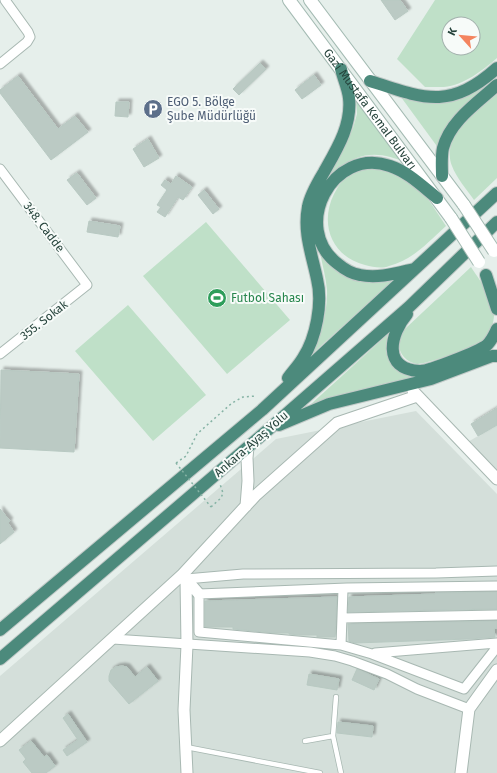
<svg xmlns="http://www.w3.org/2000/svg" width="497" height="773" font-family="'Fira Sans',sans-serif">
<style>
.built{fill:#d4dfda}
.green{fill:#bfe0c8;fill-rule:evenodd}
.building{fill:#bbcac4;stroke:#b8c9c2;filter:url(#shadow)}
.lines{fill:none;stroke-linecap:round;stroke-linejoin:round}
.service-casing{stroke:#a8b8b2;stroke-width:6}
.minor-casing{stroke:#a8b8b2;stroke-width:11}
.tertiary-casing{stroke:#a8b8b2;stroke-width:13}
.secondary-casing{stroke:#a4bbb3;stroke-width:14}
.trunk-casing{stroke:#c2cac8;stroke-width:14}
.path{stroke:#86b3a5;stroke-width:1.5;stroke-dasharray:2 3;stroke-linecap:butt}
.service{stroke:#fff;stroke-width:4.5}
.minor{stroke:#fff;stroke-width:9}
.tertiary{stroke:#fff;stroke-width:11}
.secondary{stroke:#fff;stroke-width:12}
.trunk{stroke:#4c8a7c;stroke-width:12}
.secondary-bridge-casing{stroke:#a4bbb3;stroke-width:14;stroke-linecap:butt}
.path-bridge{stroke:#86b3a5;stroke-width:1.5;stroke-dasharray:2 3;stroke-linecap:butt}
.secondary-bridge{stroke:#fff;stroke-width:12}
.labels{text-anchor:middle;stroke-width:4;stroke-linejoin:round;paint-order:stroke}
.service-label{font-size:12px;fill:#4e5e75;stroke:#f7fbf9;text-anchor:start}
.street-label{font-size:12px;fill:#24423a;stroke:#f7fbf9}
.leisure-label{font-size:12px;fill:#27864d;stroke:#f7fbf9;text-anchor:start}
</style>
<defs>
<filter id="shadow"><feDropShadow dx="3" dy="-3" stdDeviation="1" flood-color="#0004"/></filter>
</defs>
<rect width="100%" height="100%" fill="#e6efeb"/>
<!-- built -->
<path class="built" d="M416,411L497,494V773H0V676L276,439Z
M497,425V474L466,443Z"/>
<!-- green -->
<path class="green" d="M435,0H497V58C482,71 464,85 444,87C438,87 432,87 425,87L397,59ZM449,24H473V48H449Z
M489,83L450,121L444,132L439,149L398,93H472Z
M497,94V178L474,200C467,190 456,177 452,166C440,136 478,111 497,94Z
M356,96L407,163C382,152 360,150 338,170C332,175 327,183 322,189L353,128L357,114Z
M375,167L395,172L424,193L446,226C428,242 413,260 389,266C382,269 373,267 365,265C332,257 319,224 334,194C337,189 340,182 345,179C354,172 364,169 375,167Z
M206,222L290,320L227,374L143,276Z
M320,252L340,267L397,277L312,354C320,334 328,312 327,290C326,277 322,264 320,252Z
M471,267C478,278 493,297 494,310C495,321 490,337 481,343C475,347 423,365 417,364C404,362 396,350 400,337C401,333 404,330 407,327Z
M128,305L206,395L153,441L75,351Z
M388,334C383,359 393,373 418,377L310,405Z"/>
<!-- building -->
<path class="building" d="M381,0H400L408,11L395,20Z
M260,63L266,69L239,95L233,89Z
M314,75L321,85L302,99L295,90Z
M18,76L58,129L75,116L88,132L51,160L0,93V90Z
M116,102H129L128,117L115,116Z
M148,139L159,158L144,167L133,149Z
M77,173L96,198L87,205L67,180Z
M176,176L192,187L183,200L178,197L165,217L157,212L161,207L157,205L167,190L161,185L165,180L171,184Z
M204,190L219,209L213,214L198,195Z
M89,221L120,226L118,237L87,232Z
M1,370L79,374L74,452L0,448Z
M497,408V425L478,436L471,424Z
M0,509L10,521L8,523L14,532L0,544Z
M497,592V609L348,612L349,597L435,594V593Z
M337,597L335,637H317V635H300L289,634V633H275L233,629V627H205V601Z
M497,621V628L494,629L495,637L469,639L355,643L349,641L348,624Z
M122,666L127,667L135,677L147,667L158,681L129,704L109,681V676L111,670L116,667Z
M357,669L379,679L374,690L352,680Z
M309,674L339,679L337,690L307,685Z
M68,714L87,742L67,756L63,750L78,740L63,718Z
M338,722L373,726L372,737L337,733Z
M31,741L44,757L47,755L55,766L46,773H32L23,762L26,759L19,750Z"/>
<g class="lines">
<!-- service casing -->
<g class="service-casing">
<path id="service" d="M336,697L333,736L341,773
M305,741L333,736
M186,747L320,773"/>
</g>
<!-- minor casing -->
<g class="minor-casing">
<path id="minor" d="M0,64L27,42L30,37L28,32L5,0
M0,169L87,285L0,354
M186,579L243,574L436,573L497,571
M497,586L347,588L199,594V632L341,645L372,654L464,689L497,647
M343,618L497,615
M113,639L310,652L335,656L352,661L387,674L417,689L469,709
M341,645L343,589
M375,653L497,643"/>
</g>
<!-- tertiary casing -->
<g class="tertiary-casing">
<path id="tertiary" d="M413,391L497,479
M246,506L248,481L247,458L248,447
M186,579L199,594
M0,741L183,574
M187,773L184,710L187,645L186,579L183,574L255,496L337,423L417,396
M461,773L469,709L497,670"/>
</g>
<!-- secondary casing -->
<g class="secondary-casing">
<g id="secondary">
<path id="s1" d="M289,0L451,218"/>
<path d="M310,0L464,205"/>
</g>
</g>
<!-- trunk casing -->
<g class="trunk-casing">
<path id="trunk" d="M370,81C425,99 450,110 497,68
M442,176C442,167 441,157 443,148C450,121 477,103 497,85
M414,269C397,273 378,279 360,275C353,274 344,269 338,264C290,228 332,146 390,166C408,172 422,186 437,198
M486,275L497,309
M407,314C390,334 382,369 419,371C428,372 479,351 487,345C492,340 494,335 497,329
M288,378C293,371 299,365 303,358C316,338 323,303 317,279C312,255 303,232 308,207C310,195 318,182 324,172C337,149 352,125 349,98C348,88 343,78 341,69
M279,425L329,404L431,379L492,356H497
M0,630L262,410L497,193
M0,659L269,429L409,307L497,222"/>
</g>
<!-- path -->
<path class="path" d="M176,463L186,456L197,434L232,403L243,397L256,396
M211,507L221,498L223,493L220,484"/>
<!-- service -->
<use href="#service" class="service"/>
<!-- minor -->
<use href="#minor" class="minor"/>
<!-- tertiary -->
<use href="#tertiary" class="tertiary"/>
<!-- secondary -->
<use href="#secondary" class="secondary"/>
<!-- trunk -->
<use href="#trunk" class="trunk"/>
<!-- secondary-bridge casing -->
<g class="secondary-bridge-casing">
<path id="secondary-bridge" d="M464,205L494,251
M451,218L479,262"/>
</g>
<!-- path-bridge -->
<path class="path-bridge" d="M176,463L211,507"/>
<!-- secondary-bridge -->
<use href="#secondary-bridge" class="secondary-bridge"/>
</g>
<!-- icons -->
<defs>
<g id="parking-disc" transform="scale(1)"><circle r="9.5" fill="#5c6f8a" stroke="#f7fbf9"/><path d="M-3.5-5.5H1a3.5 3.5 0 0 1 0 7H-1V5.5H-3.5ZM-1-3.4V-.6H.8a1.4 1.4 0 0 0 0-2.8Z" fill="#fff"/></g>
<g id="stadium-disc" transform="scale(1)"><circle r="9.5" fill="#2e9e5b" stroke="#f7fbf9"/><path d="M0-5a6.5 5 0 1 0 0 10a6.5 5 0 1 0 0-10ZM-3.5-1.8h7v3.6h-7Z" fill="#fff"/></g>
</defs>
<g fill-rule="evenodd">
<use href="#parking-disc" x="153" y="109"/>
<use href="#stadium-disc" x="217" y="298"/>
</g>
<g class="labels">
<!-- service labels -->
<g class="service-label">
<text x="167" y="106">EGO 5. Bölge<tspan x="167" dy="14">Şube Müdürlüğü</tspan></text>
</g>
<!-- street labels -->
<g class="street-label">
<text dy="4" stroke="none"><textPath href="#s1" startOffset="136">Gazi Mustafa Kemal Bulvarı</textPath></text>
<text transform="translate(44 227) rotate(53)" y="4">348. Cadde</text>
<text transform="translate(44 320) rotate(-38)" y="4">355. Sokak</text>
<text transform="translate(251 444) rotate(-41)" y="4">Ankara-Ayaş Yolu</text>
</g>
<!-- leisure labels -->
<g class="leisure-label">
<text x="231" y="302">Futbol Sahası</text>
</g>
</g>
<!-- north arrow -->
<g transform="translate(461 36) rotate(297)"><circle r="19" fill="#f7fbf9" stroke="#a3b1ad"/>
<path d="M0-3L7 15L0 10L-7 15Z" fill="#f4845f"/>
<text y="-6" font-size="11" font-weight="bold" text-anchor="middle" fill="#24423a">K</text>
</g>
</svg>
